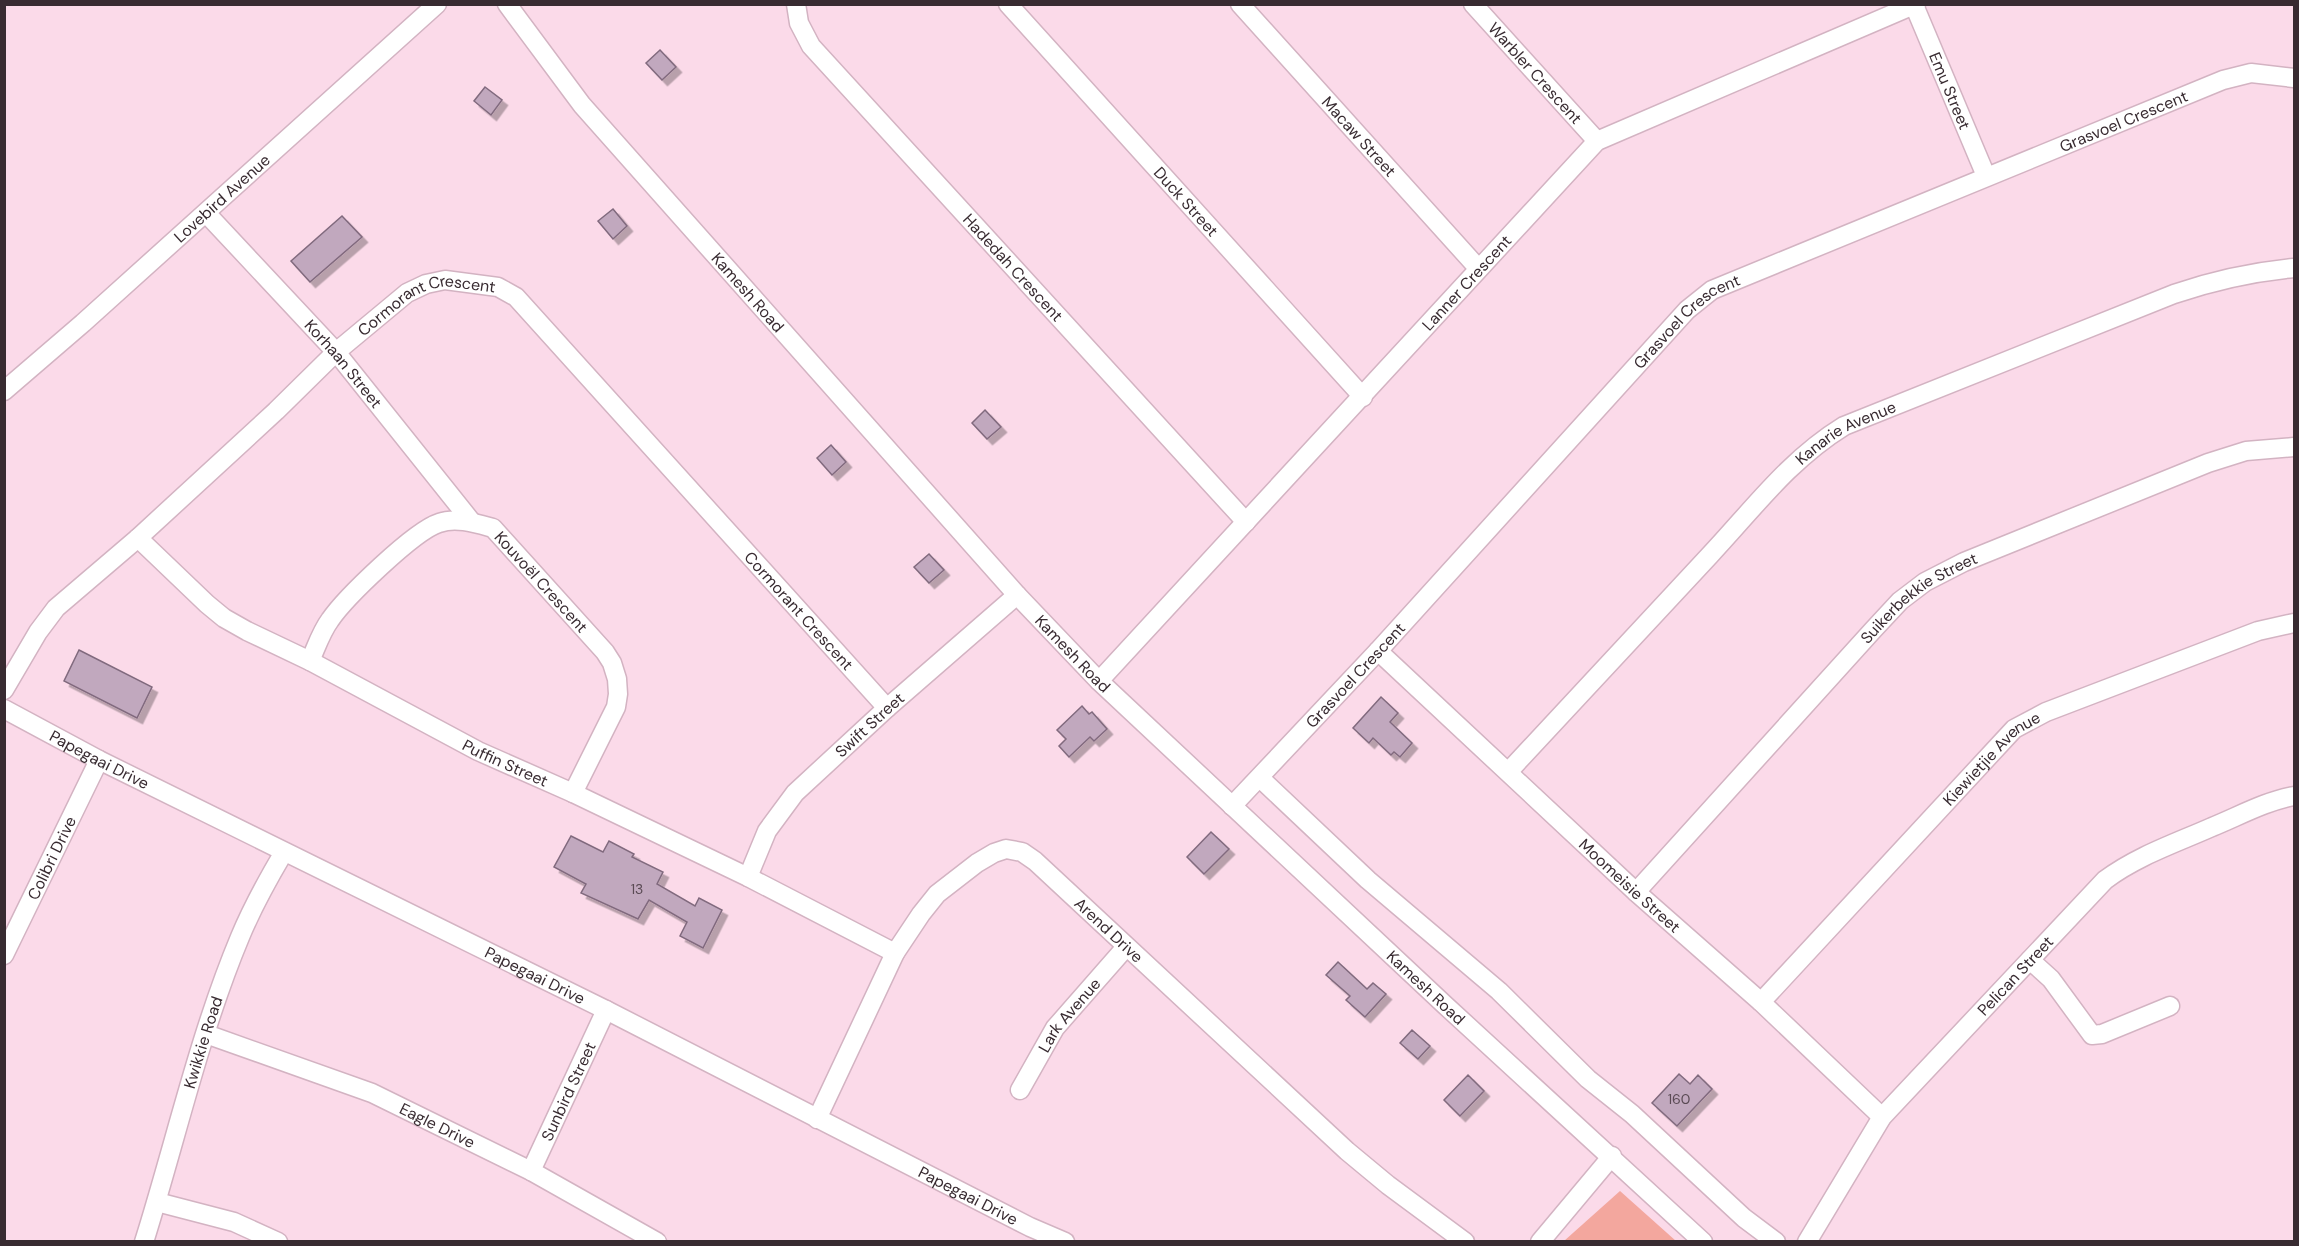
<svg xmlns="http://www.w3.org/2000/svg" width="2299" height="1246" font-family="'DM Sans',sans-serif">
<style>
.green{fill:#f3a79e}
.building{fill:#c1a8be;stroke:#816a7e;stroke-width:1.5;filter:url(#shadow)}
.lines{fill:none;stroke-linecap:round;stroke-linejoin:round}
.minor-casing{stroke:#d3b3c2;stroke-width:21}
.minor{stroke:#fff;stroke-width:18}
.labels{text-anchor:middle;stroke-width:6;stroke-linejoin:round;paint-order:stroke}
.number-label{font-size:14px;fill:#5a4a54}
.street-label{font-size:16px;fill:#382b31;stroke:#fbeef4}
</style>
<defs>
<filter id="shadow"><feDropShadow dx="5.5" dy="5.5" stdDeviation="0" flood-color="#0004"/></filter>
</defs>
<rect width="100%" height="100%" fill="#fbdae9"/>
<!-- green -->
<path class="green" d="M1620,1191L1676,1241H1564Z"/>
<!-- building -->
<path class="building" d="M660,50L676,67L662,80L646,63Z
M485,87L502,100L491,115L474,101Z
M613,209L627,226L613,239L598,221Z
M342,216L362,237L310,282L291,261Z
M985,410L1001,427L987,439L972,423Z
M831,445L846,462L832,475L817,458Z
M929,554L944,570L929,583L914,567Z
M79,650L152,687L137,718L64,681Z
M1381,697L1398,713L1390,722L1412,743L1400,757L1394,752L1391,755L1373,738L1369,743L1353,728Z
M1082,706L1089,714L1092,712L1107,729L1094,741L1090,737L1069,757L1059,746L1066,739L1057,730Z
M1211,832L1229,849L1204,874L1187,857Z
M571,836L603,852L609,841L634,854L632,857L663,872L657,884L695,906L699,898L722,910L703,948L680,936L687,922L649,900L638,919L581,893L586,884L554,867Z
M1338,962L1367,989L1373,983L1386,994L1365,1017L1346,1000L1350,996L1326,975Z
M1412,1030L1430,1046L1418,1059L1400,1043Z
M1679,1074L1690,1084L1698,1075L1712,1089L1677,1126L1652,1103Z
M1468,1075L1484,1091L1460,1116L1444,1100Z"/>
<g class="lines">
<!-- minor casing -->
<g class="minor-casing">
<g id="minor">
<path id="s1" d="M507,4L582,105L1017,595L1099,681L1446,1006L1703,1242"/>
<path id="s2" d="M796,4L799,23L811,46L1246,522"/>
<path id="s3" d="M1008,4L1363,397"/>
<path id="s4" d="M1240,4L1478,268"/>
<path id="s5" d="M1473,4L1597,141"/>
<path id="s6" d="M1914,5L1986,176"/>
<path id="s7" d="M206,213L336,352L471,521"/>
<path id="s8" d="M4,391L83,323L437,4"/>
<path id="s9" d="M138,538L207,604L224,618L247,631L310,661L478,751L573,793L748,877L895,953"/>
<path id="s10" d="M1378,651L1636,892L1761,1002L1882,1117"/>
<path id="s11" d="M310,661C316,648 321,632 330,620C345,598 414,531 439,523C456,517 475,523 493,528L605,652L612,663L617,679L618,694L616,707L573,793"/>
<path id="s12" d="M1099,681L1597,141L1916,4"/>
<path id="s13" d="M4,690L38,632L56,608L138,538L276,411L336,352L407,293L426,284L445,280L498,287L516,297L887,708"/>
<path id="s14" d="M4,709L99,760L606,1010L1030,1227L1065,1242"/>
<path id="s15" d="M1509,771C1576,699 1643,627 1710,555C1754,508 1789,460 1844,426L2174,294C2215,280 2251,272 2294,268"/>
<path d="M1260,778L1368,880L1499,991L1588,1079L1632,1114L1744,1218L1776,1242"/>
<path id="s16" d="M1232,806L1378,651L1687,310L1712,290L2223,80L2251,73L2294,78"/>
<path id="s17" d="M748,877L767,831L795,793L887,708L1017,595"/>
<path id="s18" d="M1636,892L1873,630L1900,601L1925,582L1964,562L2208,463L2246,451L2294,447"/>
<path id="s19" d="M4,955L99,760"/>
<path d="M2030,960L2051,979L2092,1035L2102,1034L2170,1006"/>
<path id="s20" d="M1761,1002L2014,729L2046,712L2258,631L2294,623"/>
<path id="s21" d="M206,1034L372,1093L531,1171L657,1242"/>
<path id="s22" d="M1020,1090L1055,1028L1126,947"/>
<path id="s23" d="M817,1119L895,953L921,914L937,894L977,863L994,853L1006,849L1022,852L1035,861L1347,1151L1388,1185L1465,1242"/>
<path id="s24" d="M531,1171L606,1010"/>
<path d="M157,1202L234,1222L278,1242"/>
<path id="s25" d="M144,1242C176,1140 199,1035 240,937C252,908 268,879 284,852"/>
<path d="M1540,1242L1612,1156"/>
<path id="s26" d="M1807,1242L1882,1117L2105,880C2137,856 2176,843 2212,827C2239,816 2266,801 2294,796"/>
</g>
</g>
<!-- minor -->
<use href="#minor" class="minor"/>
</g>
<g class="labels">
<!-- number labels -->
<g class="number-label">
<text x="637" y="894">13</text>
<text x="1679" y="1104">160</text>
</g>
<!-- street labels -->
<g class="street-label">
<text dy="6" stroke="none"><textPath href="#s5" startOffset="93">Warbler Crescent</textPath></text>
<text dy="6" stroke="none"><textPath href="#s6" startOffset="93">Emu Street</textPath></text>
<text dy="6" stroke="none"><textPath href="#s16" startOffset="1150">Grasvoel Crescent</textPath></text>
<text dy="6" stroke="none"><textPath href="#s4" startOffset="178">Macaw Street</textPath></text>
<text dy="6" stroke="none"><textPath href="#s8" startOffset="291">Lovebird Avenue</textPath></text>
<text dy="6" stroke="none"><textPath href="#s3" startOffset="266">Duck Street</textPath></text>
<text dy="6" stroke="none"><textPath href="#s2" startOffset="345">Hadedah Crescent</textPath></text>
<text dy="6" stroke="none"><textPath href="#s12" startOffset="542">Lanner Crescent</textPath></text>
<text dy="6" stroke="none"><textPath href="#s1" startOffset="376">Kamesh Road</textPath></text>
<text dy="6" stroke="none"><textPath href="#s13" startOffset="584">Cormorant Crescent</textPath></text>
<text dy="6" stroke="none"><textPath href="#s16" startOffset="666">Grasvoel Crescent</textPath></text>
<text dy="6" stroke="none"><textPath href="#s7" startOffset="204">Korhaan Street</textPath></text>
<text dy="6" stroke="none"><textPath href="#s15" startOffset="480">Kanarie Avenue</textPath></text>
<text dy="6" stroke="none"><textPath href="#s11" startOffset="320">Kouvoël Crescent</textPath></text>
<text dy="6" stroke="none"><textPath href="#s18" startOffset="410">Suikerbekkie Street</textPath></text>
<text dy="6" stroke="none"><textPath href="#s13" startOffset="1106">Cormorant Crescent</textPath></text>
<text dy="6" stroke="none"><textPath href="#s1" startOffset="862">Kamesh Road</textPath></text>
<text dy="6" stroke="none"><textPath href="#s16" startOffset="180">Grasvoel Crescent</textPath></text>
<text dy="6" stroke="none"><textPath href="#s17" startOffset="198">Swift Street</textPath></text>
<text dy="6" stroke="none"><textPath href="#s14" startOffset="108">Papegaai Drive</textPath></text>
<text dy="6" stroke="none"><textPath href="#s20" startOffset="336">Kiewietjie Avenue</textPath></text>
<text dy="6" stroke="none"><textPath href="#s9" startOffset="434">Puffin Street</textPath></text>
<text dy="6" stroke="none"><textPath href="#s19" startOffset="108">Colibri Drive</textPath></text>
<text dy="6" stroke="none"><textPath href="#s10" startOffset="344">Moomeisie Street</textPath></text>
<text dy="6" stroke="none"><textPath href="#s23" startOffset="472">Arend Drive</textPath></text>
<text dy="6" stroke="none"><textPath href="#s14" startOffset="594">Papegaai Drive</textPath></text>
<text dy="6" stroke="none"><textPath href="#s26" startOffset="340">Pelican Street</textPath></text>
<text dy="6" stroke="none"><textPath href="#s1" startOffset="1348">Kamesh Road</textPath></text>
<text dy="6" stroke="none"><textPath href="#s22" startOffset="90">Lark Avenue</textPath></text>
<text dy="6" stroke="none"><textPath href="#s25" startOffset="208">Kwikkie Road</textPath></text>
<text dy="6" stroke="none"><textPath href="#s24" startOffset="88">Sunbird Street</textPath></text>
<text dy="6" stroke="none"><textPath href="#s21" startOffset="249">Eagle Drive</textPath></text>
<text dy="6" stroke="none"><textPath href="#s14" startOffset="1080">Papegaai Drive</textPath></text>
</g>
</g>
<!-- border -->
<rect width="2299" height="1246" fill="none" stroke="#382b31" stroke-width="12"/>
</svg>
